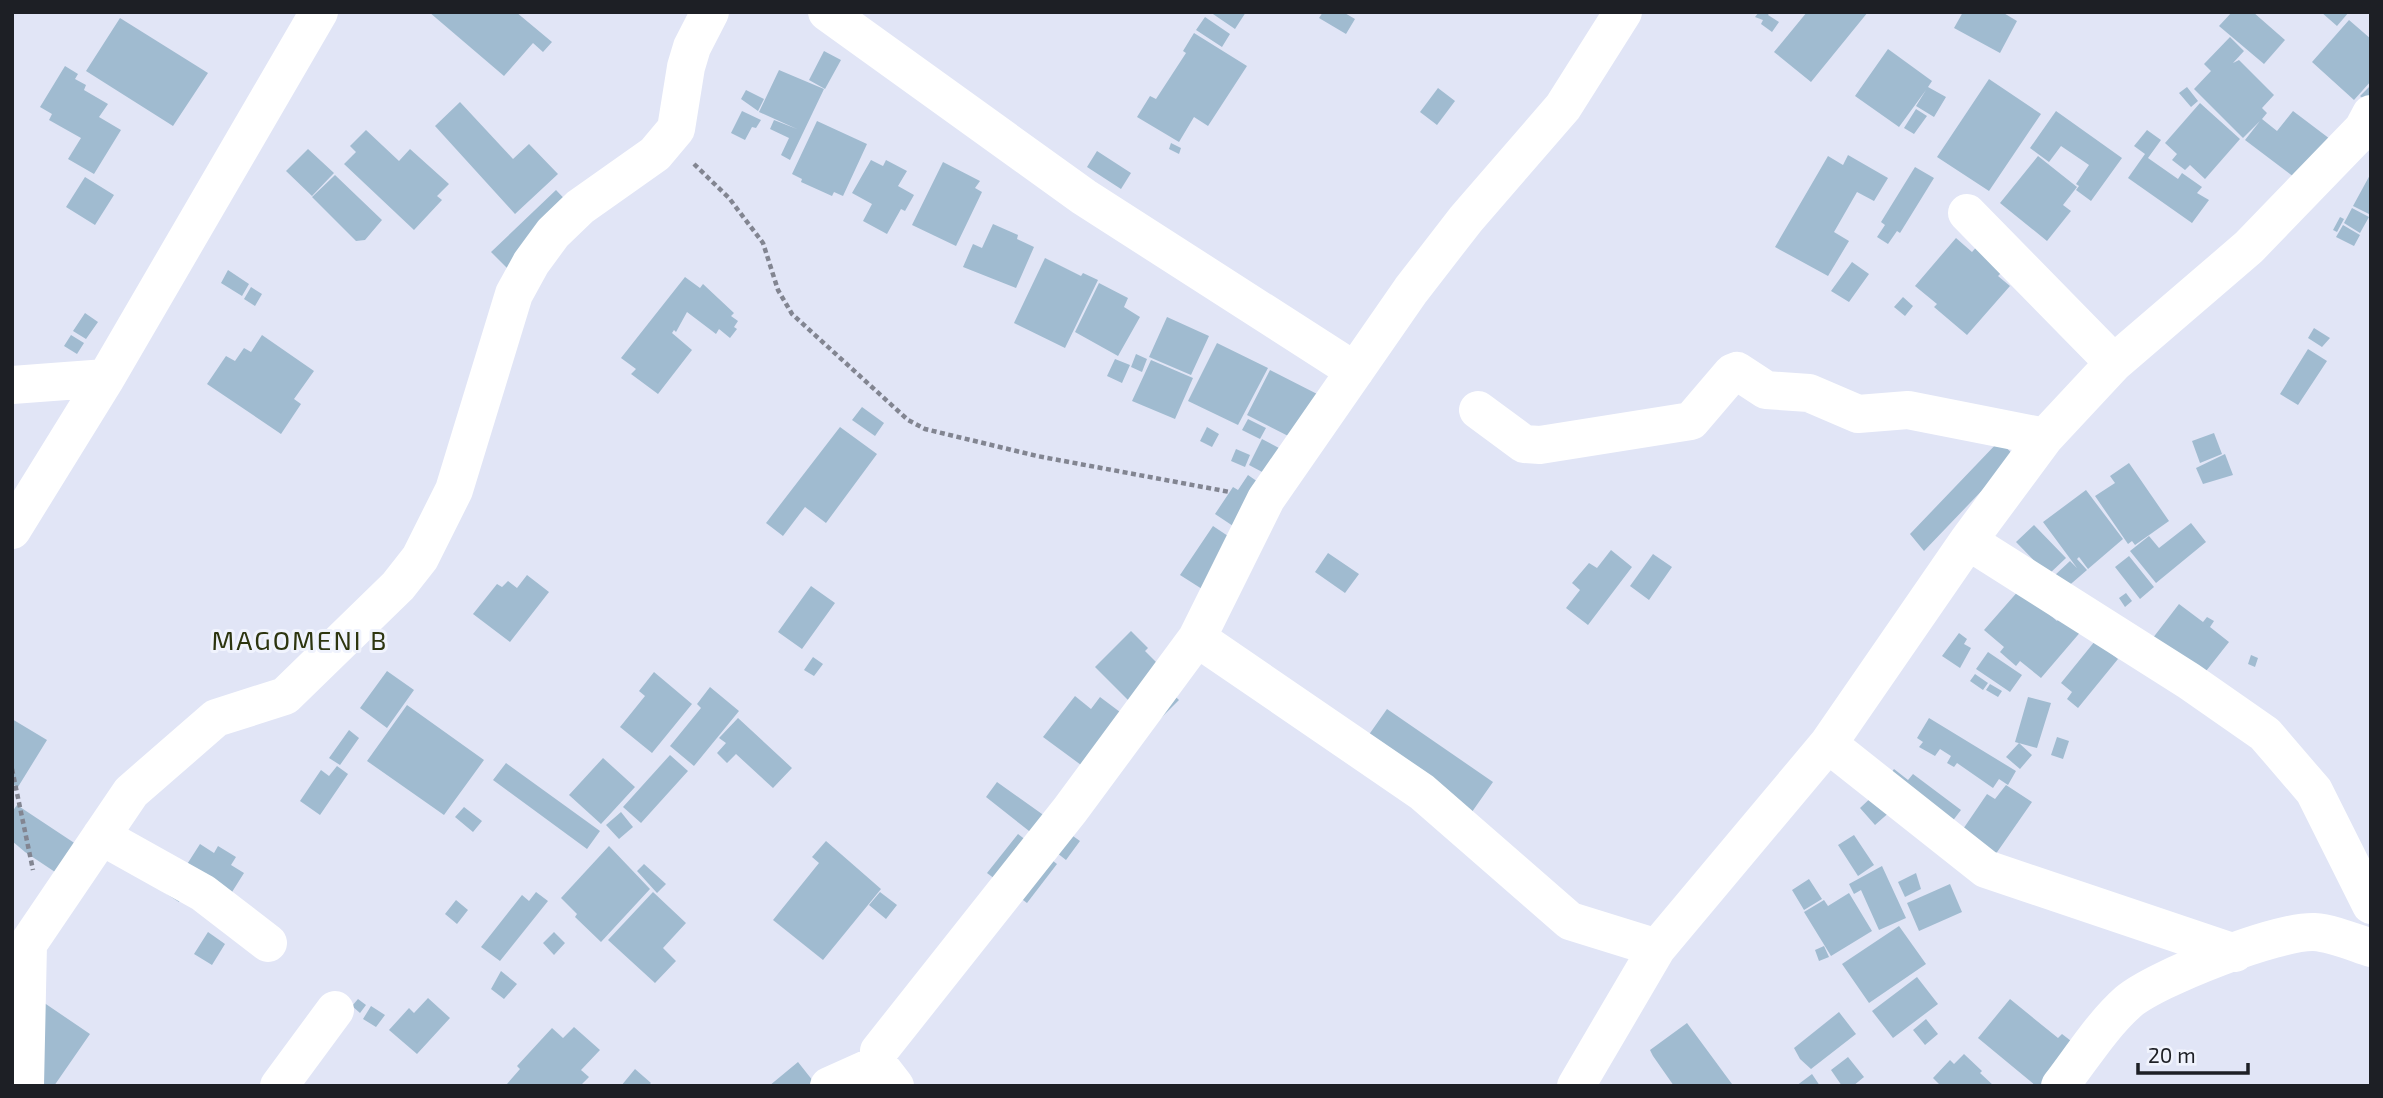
<svg xmlns="http://www.w3.org/2000/svg" width="2383" height="1098" font-family="'Exo 2',sans-serif">
<style>
.building{fill:#a0bbd0}
.lines{fill:none;stroke-linecap:round;stroke-linejoin:round}
.path{stroke:#828591;stroke-width:4.5;stroke-dasharray:5 3.5;stroke-linecap:butt}
.minor{stroke:#fff;stroke-width:38}
.labels{text-anchor:middle;stroke-width:6;stroke-linejoin:round;paint-order:stroke}
.quarter-label{font-size:26px;letter-spacing:2px;fill:#2d350f;stroke:#f0f3fd}
</style>
<rect width="100%" height="100%" fill="#e1e5f6"/>
<!-- building -->
<path class="building" d="M429,12H516L552,42L543,52L533,43L504,76Z
M1210,12H1246L1235,29Z
M1323,12H1343L1355,19L1346,34L1319,18Z
M1759,12H1770L1768,15L1779,22L1772,32L1761,24L1763,20L1755,17Z
M1807,12H1868L1811,82L1774,52Z
M1963,12H2002L2017,21L2000,53L1954,28Z
M2232,12H2253L2285,40L2264,64L2219,26Z
M2321,12H2349L2337,26Z
M1205,17L1230,34L1222,47L1196,30Z
M120,18L208,73L173,126L86,71Z
M2349,20L2371,39V81L2354,100L2312,62Z
M1194,33L1247,66L1208,126L1194,117L1179,142L1137,117L1150,96L1156,99L1186,53L1183,51Z
M2230,37L2244,51L2233,63L2239,60L2274,95L2262,108L2267,113L2262,119L2277,131L2293,111L2330,139L2298,180L2245,140L2260,121L2243,138L2194,89L2211,71L2204,64Z
M1888,49L1932,81L1928,87L1946,97L1934,117L1916,106L1926,90L1899,127L1855,96Z
M824,51L841,60L825,89L809,80Z
M65,66L78,74L75,79L86,85L84,90L108,104L99,117L121,130L94,174L68,159L81,138L49,120L52,114L40,107Z
M779,70L824,89L790,160L781,155L789,138L770,129L774,120L797,129L759,112Z
M1989,79L2041,114L1989,191L1937,157Z
M2371,85V98L2367,102L2360,96Z
M2187,87L2198,101L2191,107L2179,93Z
M1438,88L1455,101L1437,125L1420,112Z
M746,90L764,99L758,111L741,99Z
M460,102L513,159L529,144L558,174L515,214L435,126Z
M2200,103L2240,139L2205,179L2190,165L2185,170L2172,160L2177,154L2165,143Z
M1916,109L1927,116L1914,134L1904,128Z
M742,111L761,120L756,128L752,127L745,140L731,133Z
M2056,111L2122,158L2091,201L2076,190L2079,186L2076,184L2089,165L2061,146L2049,162L2030,148Z
M817,121L867,144L843,196L834,192L832,196L801,182L802,179L792,174Z
M366,130L399,161L410,149L449,184L437,196L442,200L414,230L344,164L356,152L350,146Z
M2147,130L2161,140L2148,158L2178,179L2182,173L2202,187L2197,193L2209,200L2192,223L2128,178L2145,154L2134,146Z
M1171,143L1181,148L1179,154L1169,149Z
M308,149L334,173L312,196L286,171Z
M1097,151L1131,173L1121,189L1087,167Z
M1848,155L1888,178L1874,201L1857,192L1834,232L1849,241L1828,276L1775,247L1828,156L1843,165Z
M2038,156L2077,187L2063,205L2071,211L2047,241L2000,203Z
M871,160L883,166L886,160L907,171L898,186L914,195L905,211L901,209L887,234L863,221L872,204L852,193Z
M943,162L980,181L975,188L982,192L956,246L912,225Z
M1915,167L1934,178L1900,233L1897,231L1888,244L1877,237L1885,225L1881,222Z
M2371,173V215L2353,206Z
M335,175L382,220L365,240L356,241L312,197Z
M85,177L114,195L95,225L66,207Z
M556,190L579,214L514,275L491,252Z
M2352,208L2369,217L2360,233L2344,223Z
M2340,217L2344,219L2337,232L2333,230Z
M993,224L1018,235L1017,239L1034,247L1016,288L963,267L973,244L982,248Z
M2343,225L2360,235L2354,246L2336,237Z
M1956,238L1972,252L1980,243L2004,270L1998,276L2010,286L1967,335L1934,307L1937,304L1915,286Z
M1045,258L1081,276L1083,273L1098,280L1065,348L1014,323Z
M1852,262L1869,274L1849,302L1831,291Z
M228,270L249,284L242,296L221,283Z
M685,277L700,288L703,284L734,313L731,316L738,321L734,327L737,329L730,338L719,329L716,334L687,312L676,332L674,330L672,333L692,350L658,394L631,374L636,369L621,358Z
M1099,283L1128,298L1124,307L1140,317L1118,356L1075,332Z
M251,287L262,294L255,306L244,299Z
M1903,297L1913,306L1905,316L1894,307Z
M85,313L98,322L86,339L73,331Z
M1167,317L1209,336L1191,375L1149,357Z
M2314,328L2330,338L2322,347L2308,338Z
M71,335L84,343L77,354L64,346Z
M262,335L314,371L294,399L301,404L281,434L207,384L226,356L235,361L244,348L251,352Z
M1217,343L1268,368L1238,425L1188,401Z
M2308,349L2327,361L2298,405L2280,394Z
M1136,354L1147,359L1142,372L1131,367Z
M1115,359L1130,365L1122,383L1107,376Z
M1151,360L1193,378L1175,419L1132,401Z
M1270,370L1323,397L1300,442L1247,415Z
M862,407L884,423L875,436L852,420Z
M1248,419L1266,428L1260,439L1242,430Z
M840,427L877,454L826,523L805,507L783,536L766,523Z
M1207,427L1219,434L1212,447L1200,441Z
M2214,433L2222,454L2200,463L2192,441Z
M1262,439L1296,457L1283,483L1249,465Z
M1999,441L2015,456L1924,551L1910,534Z
M1236,449L1250,455L1245,467L1231,461Z
M2225,454L2233,475L2203,484L2196,468Z
M2129,463L2169,521L2135,545L2132,541L2128,544L2095,496L2115,483L2110,476Z
M1248,475L1285,501L1257,542L1215,514L1233,487L1238,490Z
M2086,490L2123,539L2088,569L2079,557L2077,559L2087,570L2065,589L2054,576L2070,561L2077,568L2043,522Z
M2191,523L2206,542L2156,583L2130,551L2149,536L2159,548Z
M2034,525L2066,558L2048,575L2016,542Z
M1213,526L1231,538L1202,589L1180,575Z
M1611,550L1632,567L1588,625L1566,608L1580,590L1572,583L1589,563L1597,568Z
M1328,553L1359,574L1345,593L1315,572Z
M1653,554L1672,567L1649,600L1630,586Z
M2129,556L2154,587L2140,599L2115,567Z
M527,575L549,592L510,642L473,614L497,584L502,587L508,581L517,588Z
M811,586L835,603L802,649L778,632Z
M2020,589L2057,621L2064,613L2083,629L2041,678L2020,661L2016,666L2000,652L2004,647L1984,630Z
M2126,593L2132,601L2125,607L2119,598Z
M2179,604L2203,622L2207,617L2214,621L2210,627L2229,642L2199,680L2149,643Z
M1131,631L1148,648L1145,651L1171,677L1163,685L1179,700L1147,732L1138,710L1095,667Z
M1959,633L1967,639L1964,644L1971,648L1960,668L1942,656Z
M2095,641L2118,659L2078,708L2067,699L2072,692L2061,683Z
M1988,652L2022,675L2010,692L1976,669Z
M2251,655L2258,658L2255,667L2248,664Z
M813,657L823,664L814,676L804,670Z
M387,671L414,690L387,728L360,708Z
M654,672L692,704L652,753L620,727L645,696L639,691Z
M1975,674L1988,683L1983,690L1970,681Z
M1990,684L2002,691L1998,697L1986,690Z
M710,687L739,711L694,766L670,746L701,708L697,704Z
M1075,696L1091,709L1100,697L1136,724L1096,776L1043,737Z
M2028,697L2051,703L2037,748L2015,742Z
M407,705L484,760L444,815L367,761Z
M1387,709L1493,782L1455,836L1349,763Z
M738,718L792,768L773,788L736,754L727,763L717,753L726,743L719,738Z
M1929,718L2016,771L2008,785L1999,779L1993,788L1957,763L1954,767L1947,763L1951,756L1940,749L1935,756L1919,747L1923,742L1917,738Z
M12,719L47,740L18,787L12,784Z
M349,730L359,738L340,765L329,758Z
M2057,737L2069,741L2063,759L2051,755Z
M2019,743L2032,755L2020,769L2006,757Z
M670,755L688,771L641,823L623,807Z
M603,758L635,787L601,824L569,795Z
M506,763L600,831L587,849L493,780Z
M337,766L348,774L320,815L300,801L321,770L329,776Z
M1894,769L1908,780L1913,774L1961,810L1945,831L1882,785Z
M997,782L1080,841L1066,860L986,797Z
M2006,785L2032,802L1993,858L1959,835L1987,794L1995,799Z
M1876,793L1892,810L1875,825L1860,808Z
M17,805L100,860L55,872L25,852L12,841V812Z
M464,807L482,821L473,832L455,817Z
M621,812L633,827L619,839L606,825Z
M1018,834L1057,864L1027,903L987,873Z
M1854,835L1874,865L1858,876L1838,845Z
M826,841L881,889L823,960L773,920L819,863L812,857Z
M200,844L214,853L218,846L236,857L231,865L244,873L220,911L186,889L179,902L162,891L175,883Z
M609,846L650,889L601,942L575,917L577,914L561,898Z
M644,864L666,884L657,893L637,871Z
M1882,866L1906,918L1879,930L1861,890L1854,894L1849,884Z
M1916,873L1921,889L1905,897L1898,882Z
M1809,879L1822,899L1804,910L1792,890Z
M1950,884L1962,912L1919,931L1907,903Z
M536,892L548,901L500,961L481,947L522,895L529,901Z
M653,892L686,923L663,948L676,961L655,983L608,940Z
M880,892L897,905L886,919L869,905Z
M1849,893L1872,931L1831,956L1804,912L1824,900L1828,906Z
M456,900L468,910L457,924L445,914Z
M1899,926L1926,964L1869,1003L1842,964Z
M208,932L225,944L212,965L194,954Z
M554,932L565,943L554,955L543,943Z
M1824,946L1829,957L1819,961L1815,950Z
M501,971L517,984L504,999L491,989Z
M1917,977L1938,1004L1893,1038L1872,1011Z
M12,981L90,1034L54,1086H23Z
M428,998L450,1018L417,1054L389,1030L409,1008L414,1013Z
M358,999L366,1005L360,1013L352,1006Z
M2010,999L2058,1038L2062,1034L2075,1044L2044,1086H2036L1978,1038Z
M371,1006L385,1015L376,1027L363,1019Z
M1839,1012L1856,1034L1811,1069L1800,1059L1794,1048Z
M1926,1019L1938,1034L1925,1045L1913,1030Z
M1687,1023L1732,1084L1730,1086H1674L1653,1056L1650,1050Z
M574,1027L600,1050L581,1070L589,1077L580,1086L507,1084L520,1069L517,1066L552,1028L563,1038Z
M1964,1054L1982,1071L1980,1073L1994,1086H1937L1939,1084L1933,1078L1950,1060L1954,1064Z
M1848,1057L1864,1077L1853,1086H1842L1831,1070Z
M798,1062L817,1086H769Z
M635,1069L651,1083L648,1086H621Z
M1812,1074L1820,1086H1796Z"/>
<g class="lines">
<!-- path -->
<path class="path" d="M694,164L729,198L763,243L778,290L792,314L908,420L925,429L1037,456L1230,492
M12,769L33,870"/>
<!-- minor -->
<path class="minor" d="M827,12L1084,197L1355,371
M1967,213L2114,363
M12,385L106,378
M1478,410L1524,444L1540,445L1691,421L1732,373L1737,371L1766,390L1809,393L1858,414L1908,410L2045,437
M12,530L106,378L319,12
M1968,541L2189,681L2265,734L2314,791L2371,905
M1197,638L1422,792L1570,921L1657,948
M1828,744L1986,869L2235,953
M101,836L203,893L268,943
M12,957L28,944L131,792L216,718L285,696L398,586L420,558L454,490L514,294L531,263L553,233L580,207L655,154L676,129L686,67L692,47L710,12
M25,1086L28,944
M279,1086L335,1010
M829,1086L878,1064
M895,1086L878,1064L879,1051L1070,810L1197,638L1266,499L1411,290L1466,219L1563,107L1623,12
M1576,1086L1657,948L1828,744L1968,541L2045,437L2114,363L2249,247L2363,129L2371,114
M2060,1086C2081,1059 2102,1025 2128,1002C2156,978 2277,931 2314,932C2332,933 2353,942 2371,948"/>
</g>
<g class="labels">
<!-- quarter labels -->
<g class="quarter-label">
<text x="300" y="650">MAGOMENI B</text>
</g>
</g>
<!-- border -->
<rect width="2383" height="1098" fill="none" stroke="#1d1f25" stroke-width="28"/>
<!-- scale -->
<path d="M2138 1063v10h110v-10" fill="none" stroke="#1d1f25" stroke-width="3.5"/>
<text x="2148" y="1063" font-size="21" fill="#1d1f25" stroke="#f0f3fd" stroke-width="5" paint-order="stroke">20 m</text>
</svg>
